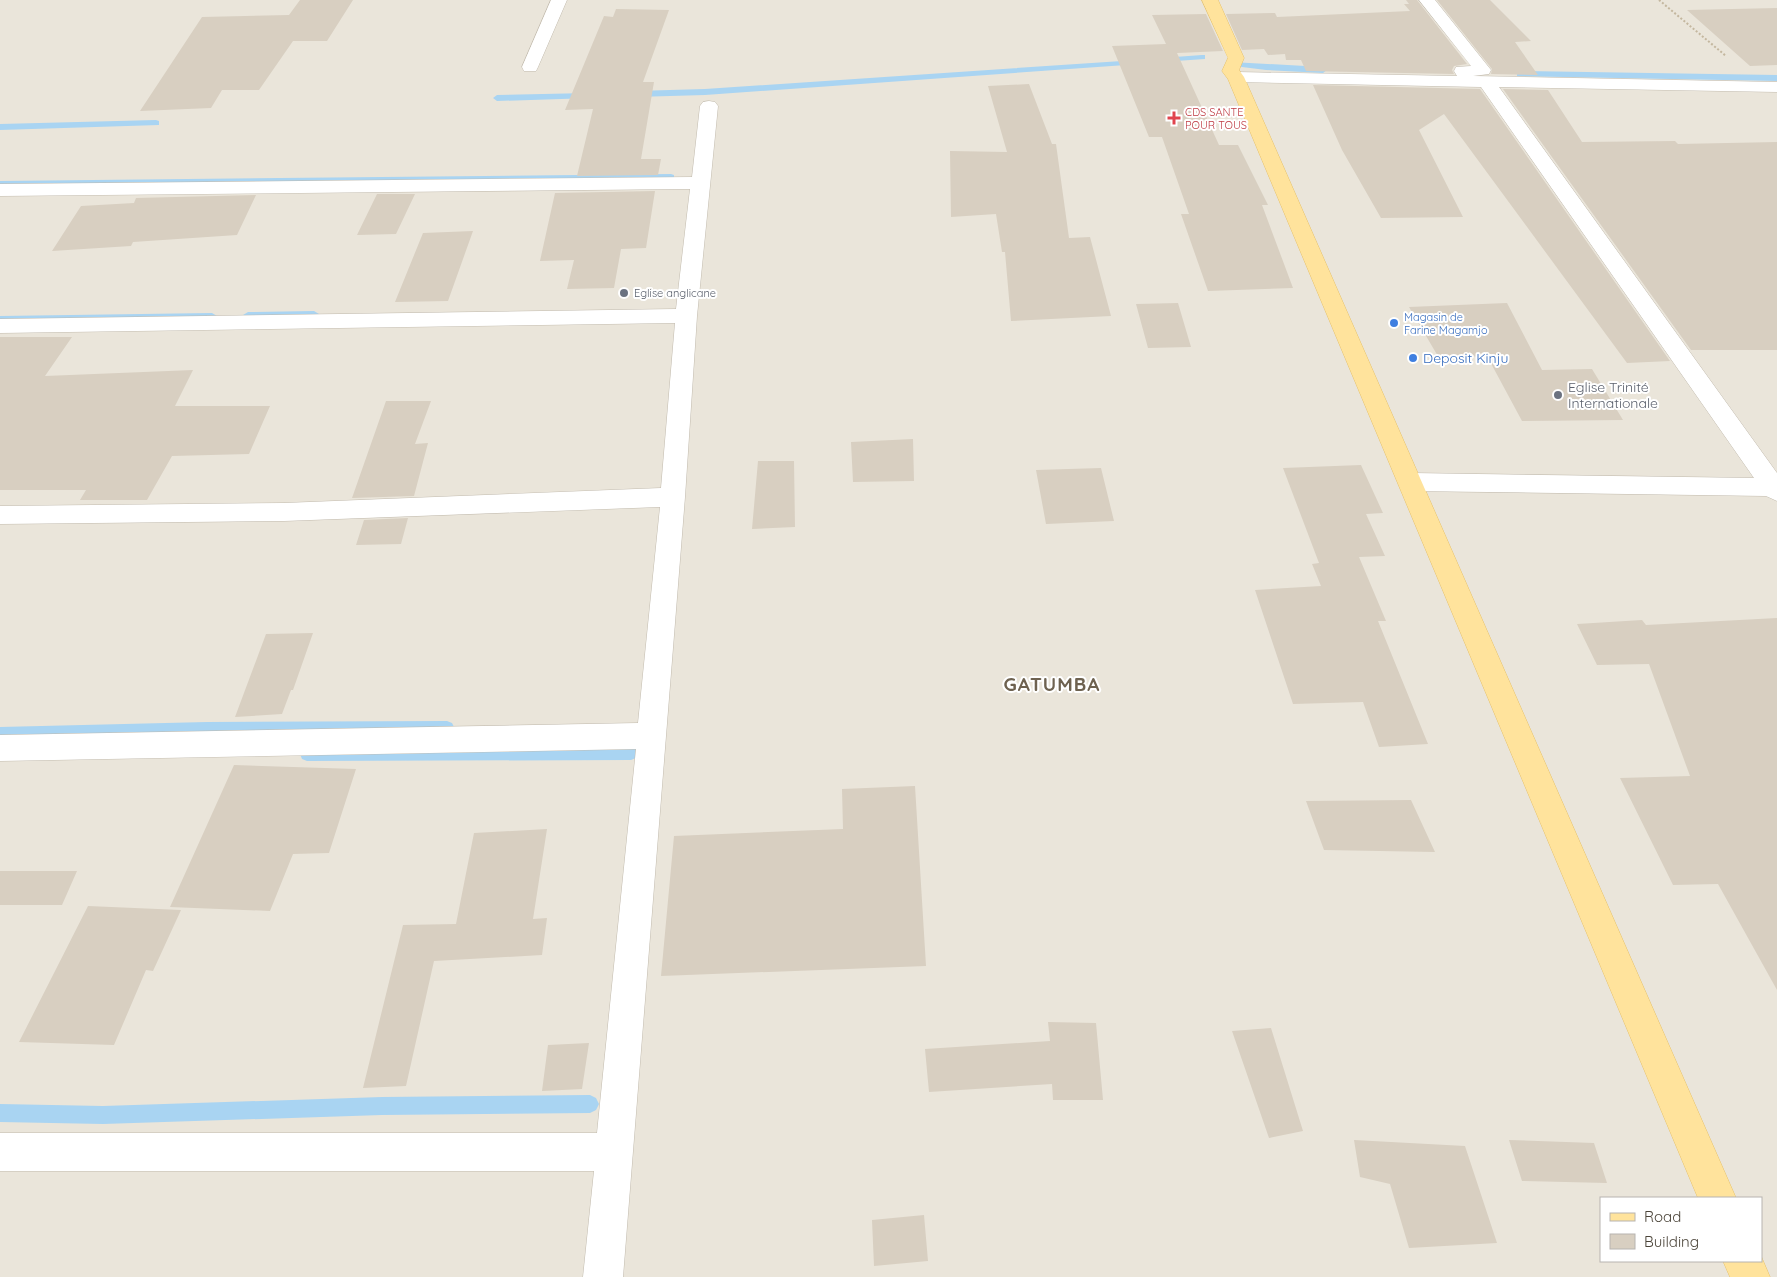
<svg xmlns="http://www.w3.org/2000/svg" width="1777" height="1277" font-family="Quicksand,sans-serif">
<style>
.residential{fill:#eae5da;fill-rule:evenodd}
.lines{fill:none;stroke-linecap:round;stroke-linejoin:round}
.stream{fill:#a9d4f2;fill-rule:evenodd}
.building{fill:#d8cfc1}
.street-casing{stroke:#c2bbae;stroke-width:1}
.primary-casing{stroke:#e6c16a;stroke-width:1}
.path{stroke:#c4b79f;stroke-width:2;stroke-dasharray:2 2;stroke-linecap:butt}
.street{fill:#fff;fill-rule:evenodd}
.primary{fill:#ffe39c;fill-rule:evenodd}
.health-dot{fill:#e0444e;stroke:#fff;stroke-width:2}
.worship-dot{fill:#6b7280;stroke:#fff;stroke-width:2}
.shop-dot{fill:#3f7fe0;stroke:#fff;stroke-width:2}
.labels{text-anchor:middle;stroke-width:4;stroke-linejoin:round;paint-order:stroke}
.far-health-label{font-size:11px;fill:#be3a42;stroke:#fff;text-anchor:start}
.far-worship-label{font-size:11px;fill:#5b616d;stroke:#fff;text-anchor:start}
.far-shop-label{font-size:11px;fill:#366cbe;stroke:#fff;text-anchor:start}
.shop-label{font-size:14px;fill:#366cbe;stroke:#fff;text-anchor:start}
.worship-label{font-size:14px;fill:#5b616d;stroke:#fff;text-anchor:start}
.district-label{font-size:19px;font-weight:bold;letter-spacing:1px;fill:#6e6250;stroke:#fff}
</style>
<rect width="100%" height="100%" fill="#f6f3ec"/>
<!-- residential -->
<path class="residential" d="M0,0H1777V1277H0ZM1601,1198H1761V1261H1601Z"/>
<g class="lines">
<!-- stream -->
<path class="stream" d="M1202,55H1205V59L1161,62L1157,60L1161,58Z
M1137,60L1141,62L1140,64L705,95L635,97L631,94L635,91L705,89Z
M1231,62L1323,67L1327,70L1323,73L1266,70L1234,66H1231Z
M1520,71L1777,75V81L1517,76V72Z
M589,93L592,94V98L497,101L493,98L497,95Z
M156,120L159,121V125L0,130V124Z
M671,174L674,175V179L0,187V181Z
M314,311L319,314L318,316L248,318L243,315L248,312Z
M212,313L217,316L216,318L0,322V316Z
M447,721L452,723L454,727L452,731L447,733L207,734L0,739V727L207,722Z
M631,746L636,748L638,753L636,758L631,760L307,761L302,759L300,754L302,749L307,747Z
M590,1095L596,1098L599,1104L596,1110L590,1113L382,1115L103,1124L0,1122V1104L103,1106L382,1097Z"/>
</g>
<!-- building -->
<path class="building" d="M300,0H353L327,41H293L259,90H222L211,108L140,111L202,17L289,15Z
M1406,0H1417L1467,64L1454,66L1452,70L1454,74L1306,71L1301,60H1286L1285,54L1268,55L1264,49L1242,50L1226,14L1275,13L1277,17L1410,11L1404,4H1409Z
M1437,0H1490L1531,41L1515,42L1538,75L1491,74L1492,69Z
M1777,8V65L1750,66L1687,10Z
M616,9L669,10L643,82H654L641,159H661L658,175L577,176L593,109L565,110L604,16L613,17Z
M1206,14L1223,51L1177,53L1219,145H1238L1268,205H1262L1293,288L1208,291L1181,214H1189L1162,137H1149L1112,46L1166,44L1152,15Z
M1029,84L1052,144H1056L1069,238L1090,237L1111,316L1011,321L1005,252H1002L996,214L951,217L950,151L1007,152L988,86Z
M1313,85L1480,89L1670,361L1627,363L1444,114L1419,130L1463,217L1381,218L1342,150Z
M1503,89L1548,90L1582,142L1675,141L1678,144L1777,142V350H1691Z
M655,191L646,248L621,249L614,288L567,289L574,260L540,261L555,193Z
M377,194H415L396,234L357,235Z
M256,195L237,235L133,242L131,246L52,251L81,206L134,203L136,198Z
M473,231L448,301L395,302L423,233Z
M1178,303L1191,347L1148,348L1136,304Z
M1507,303L1542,370L1592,369L1623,420L1522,421L1487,356L1439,358L1409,307Z
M0,337H72L45,376L193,370L175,406H270L249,454L172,456L147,500H80L86,490H0Z
M386,401H431L415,444L428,443L414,496L352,498Z
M913,439L914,481L853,482L851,442Z
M758,461H794L795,527L752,529Z
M1361,465L1383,513L1366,514L1385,556L1359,557L1386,621H1378L1428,744L1379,747L1363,702L1293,704L1255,590L1321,586L1312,564L1319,563L1283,468Z
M1101,468L1114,521L1046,524L1036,470Z
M408,518L401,544L356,545L364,520Z
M1777,618V990L1718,884L1673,885L1620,778L1690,776L1649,664L1597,665L1577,624L1642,620L1646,625Z
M313,633L293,690H291L282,714L235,717L266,634Z
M234,765L356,769L329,853L293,854L270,911L170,907Z
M915,786L926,966L661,976L674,836L843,829L842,789Z
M1411,800L1435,852L1324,850L1306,801Z
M547,829L533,919L547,918L542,955L434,961L406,1086L363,1088L403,925L456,924L474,833Z
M0,871H77L62,905H0Z
M88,906L181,910L153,971L146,970L114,1045L19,1042Z
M1048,1022L1096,1023L1103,1100H1053L1052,1084L929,1092L925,1049L1050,1041Z
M1271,1028L1303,1131L1269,1138L1232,1031Z
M589,1043L582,1089L542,1091L548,1045Z
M1354,1140L1465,1146L1497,1243L1409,1248L1390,1184L1360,1177Z
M1509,1140L1594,1143L1607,1183L1522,1181Z
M924,1215L928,1261L874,1266L872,1220Z"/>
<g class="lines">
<!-- street casing -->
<g class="street-casing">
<path id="street" d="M551,0H567L538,67L536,71H524L522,67Z
M1419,0H1435L1491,70L1489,74L1473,76L1777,82V92L1499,87L1777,473V501L1766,496L1411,491L1402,488L1399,482L1402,476L1411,473L1754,478L1481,87L1236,82L1230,81L1228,77L1230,73L1236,72L1457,76L1454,71L1456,67L1471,66Z
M709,101L715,102L718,106L697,316L685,497L623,1277H583L594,1171H0V1133H597L636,749L0,761V735L638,723L660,507L284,521L0,524V506L284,503L661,488L675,323L0,333V319L676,309L690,189L0,196V184L692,177L700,106L703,102Z"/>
</g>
<!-- primary casing -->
<g class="primary-casing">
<path id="primary" d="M1202,0H1218L1244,58L1239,70L1244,77L1736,1198H1698L1228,79L1222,71L1228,58Z
M1761,1256L1770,1277H1730L1723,1261H1761Z"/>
</g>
<!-- path -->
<path class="path" d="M1659,0L1726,56"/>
<!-- street -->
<use href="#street" class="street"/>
<!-- primary -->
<use href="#primary" class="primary"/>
</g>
<!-- markers -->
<path class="health-dot" d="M1171.5 110.5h5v5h5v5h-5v5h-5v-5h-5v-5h5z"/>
<g class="worship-dot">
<circle cx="624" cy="293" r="5"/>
<circle cx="1558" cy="395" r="5"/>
</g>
<g class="shop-dot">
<circle cx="1394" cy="323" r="5"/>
<circle cx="1413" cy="358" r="5"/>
</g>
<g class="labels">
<!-- far-health labels -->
<g class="far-health-label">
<text x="1185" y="116">CDS SANTE<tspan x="1185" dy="13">POUR TOUS</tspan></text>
</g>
<!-- far-worship labels -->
<g class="far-worship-label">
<text x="634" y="297">Eglise anglicane</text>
</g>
<!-- far-shop labels -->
<g class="far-shop-label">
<text x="1404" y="321">Magasin de<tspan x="1404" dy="13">Farine Magamjo</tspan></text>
</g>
<!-- shop labels -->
<g class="shop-label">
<text x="1423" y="363">Deposit Kinju</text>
</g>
<!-- worship labels -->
<g class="worship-label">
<text x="1568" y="392">Eglise Trinité<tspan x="1568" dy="16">Internationale</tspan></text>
</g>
<!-- district labels -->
<g class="district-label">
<text x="1052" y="691">GATUMBA</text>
</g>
</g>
<!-- legend -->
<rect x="1600" y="1197" width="162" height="65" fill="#ffffff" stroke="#b7b4b0"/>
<rect x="1610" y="1213" width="25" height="8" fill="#ffe39c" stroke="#b7b4b0"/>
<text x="1644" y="1222" font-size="15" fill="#4b4439">Road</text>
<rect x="1610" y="1234" width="25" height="15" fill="#d8cfc1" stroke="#b7b4b0"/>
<text x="1644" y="1247" font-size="15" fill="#4b4439">Building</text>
</svg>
